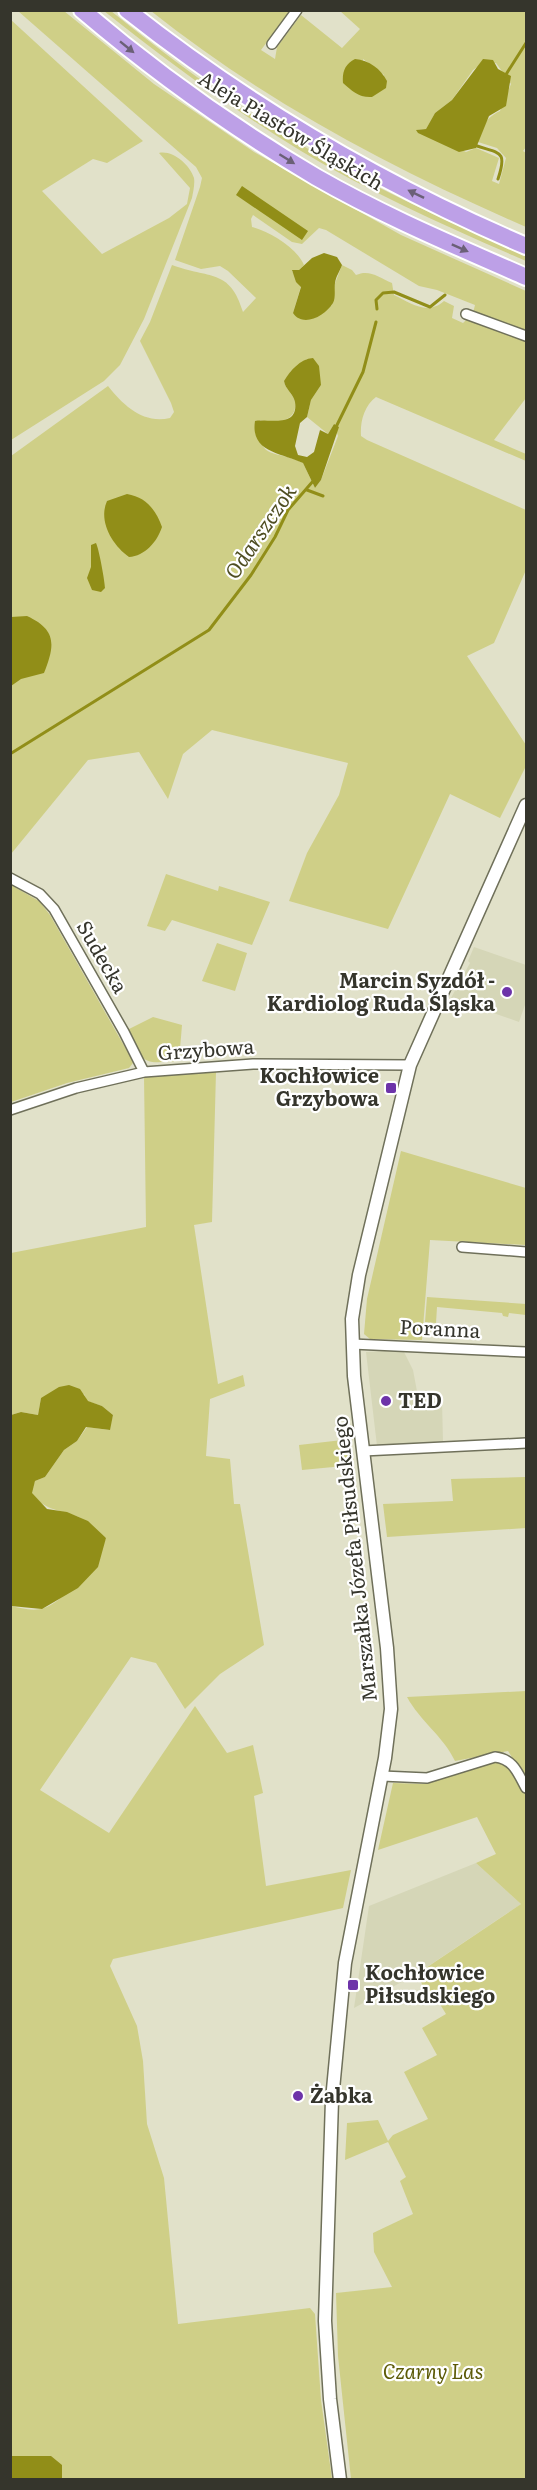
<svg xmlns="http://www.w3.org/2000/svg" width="537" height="2490" font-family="Literata,serif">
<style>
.built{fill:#d5d6b7}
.green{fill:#cfcf87;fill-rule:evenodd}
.water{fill:#918e18}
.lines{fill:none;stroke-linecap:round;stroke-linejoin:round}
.stream{stroke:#918e18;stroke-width:3}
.minor-casing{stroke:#6f705a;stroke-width:12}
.tertiary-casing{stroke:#6f705a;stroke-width:15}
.motorway-casing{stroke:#fff;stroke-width:20}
.minor{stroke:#fff;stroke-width:9}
.tertiary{stroke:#fff;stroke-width:12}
.motorway{stroke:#bda0e7;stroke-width:16}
.oneway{fill:#6b6077}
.poi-dot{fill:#6d33a9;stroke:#fff;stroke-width:2}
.labels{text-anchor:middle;stroke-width:4.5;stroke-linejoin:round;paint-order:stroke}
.street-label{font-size:20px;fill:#35352c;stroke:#fff}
.poi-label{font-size:20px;font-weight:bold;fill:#35352c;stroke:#fff;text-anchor:start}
.park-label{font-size:20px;font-style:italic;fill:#5c5a07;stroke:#fff}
.water-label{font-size:21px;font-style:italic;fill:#4f4e22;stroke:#fff}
</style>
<rect width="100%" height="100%" fill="#e1e1c9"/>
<!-- built -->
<path class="built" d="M474,947L526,965V1002L519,1022L451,998L470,963L468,961Z
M403,1350L413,1370L419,1402L442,1401L443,1442L377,1446L366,1352Z
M476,1863L521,1904L418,1973L354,2008L369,1906Z"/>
<!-- green -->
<path class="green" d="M18,11H64L154,84L254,152L401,235L526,291V332L473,313L475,305L437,290L419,286L326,230L319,228L302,244L292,242L253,215L251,219L252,227C270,232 297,248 304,265L299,270L292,271L301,286L293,313L323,310L332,305L334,286L342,265L352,270L356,275C369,269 379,277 392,283L394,295C411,303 427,316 444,301L454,306L452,318L463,323L468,318L526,340V398L494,440L526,454V461L376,397C364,406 360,422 361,436L367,440L526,510V570L494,643L467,656L526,745V766L500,818L450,794L388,929L289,901L307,853L339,795L348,763L212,730L183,754L168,799L139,752L88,760L11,854V456L108,386C124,406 143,424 170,418L174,412L171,403L140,341L150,322L172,265C209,279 230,268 243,312L256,298L228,271L220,266L201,269L175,260L200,187L202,178L196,167ZM307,359L321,385L311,400L307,417L328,434L334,424L338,436L321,480L315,488L303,463C273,448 258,463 260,420C273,424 298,423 295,402C293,393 285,389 284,381L291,371Z
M104,11H111C172,60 236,108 305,147C376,189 451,223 526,256V261C450,228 373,194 301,151C232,109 167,61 104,11Z
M151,11H290L261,50L275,59L277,47L301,15L342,48L360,29L340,11H526V147L523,151L526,153V227C391,168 267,103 151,11ZM363,59L384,75L372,97L361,96ZM496,63L511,84L500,111C485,118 482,127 478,142L497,148L506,158L499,184L492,181L499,158L476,148L466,152L417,130L426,129L435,113L452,100L473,70L480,65Z
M10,19L143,141L107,163L93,159L42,191L102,254L169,218L187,204L190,188L159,153C173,150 190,165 194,178C195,184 193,192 192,198L144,319L120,365L104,381L11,440Z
M166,874L218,891L219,886L270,902L252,945L172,920L165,931L147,926Z
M11,885L39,901L50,915L131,1058L133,1063L129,1068L67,1083L11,1102Z
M217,943L247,953L235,991L202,981Z
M153,1017L182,1025L179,1061C139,1064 146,1064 127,1030Z
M216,1072L212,1222L194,1225L218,1384L243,1375L245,1386L210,1399L206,1456L230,1459L234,1504H240L264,1645L220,1674L185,1709L156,1663L131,1657L40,1790L109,1833L195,1706L227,1753L253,1745L263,1793L254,1796L266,1886L351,1870L343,1908L113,1959L110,1966L137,2026L143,2061L147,2124L164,2178L178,2324L310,2308L315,2314L321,2400L332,2479H62L32,2456H11V1606C21,1608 33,1612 44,1608C65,1602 99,1558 106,1538C98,1534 95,1526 88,1522C67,1508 48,1515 31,1493L35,1481L45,1477L64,1450L77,1441L87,1427L109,1430L113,1415L102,1406L87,1401L84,1394L41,1398L38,1415L21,1412L11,1415V1253L146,1227L144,1076Z
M401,1151L526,1188V1245L430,1240L422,1340L370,1339L364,1334L367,1299Z
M427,1297L526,1304V1315L509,1313L508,1317L503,1316L502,1313L437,1307L436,1323L425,1322Z
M351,1439L354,1465L302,1470L299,1445Z
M525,1477L526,1528L387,1537L383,1504L453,1501L451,1479Z
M526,1691V1779L508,1751L455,1761C443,1736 420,1721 407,1697Z
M499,1761L510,1768L526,1793V2479H351L338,2356L336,2293L392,2287L374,2252L373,2233L413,2214L400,2181L406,2177L388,2142L345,2160L347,2123L378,2120L388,2141L393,2135L428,2119L404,2072L437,2055L422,2028L446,2014L433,1993L428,1996L417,1974L521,1904L476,1863L496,1854L477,1817L378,1850L393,1783L425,1784Z"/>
<!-- water -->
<path class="water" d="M355,59C369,60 381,69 387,81L386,88L372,97C359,98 352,91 343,83C342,72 345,64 355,59Z
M483,59L493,60L498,69L511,76L506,106L489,116L476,148L459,152L418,133L416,130L426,129L435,113L452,100Z
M242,186L308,231L302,240L236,195Z
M324,253L337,257L342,265C340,271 336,276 335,283C334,289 336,297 333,303C325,316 303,328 293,313L301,287L296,282L292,270H299L312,258Z
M313,358L319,366L321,385L311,400L307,417L300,423L295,446L298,455L307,457L314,452L320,430L328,434L334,424L339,427L321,480L315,488L303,463C283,453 250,453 255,421C266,418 299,429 295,402C293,393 285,389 284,381C290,371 300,359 313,358Z
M127,494C146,497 156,510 162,527C157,542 145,556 129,557C112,545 98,521 107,501Z
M96,543C99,549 105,582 105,588L101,592L92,590L87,578L91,567V545Z
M27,616C57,630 55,645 44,673L21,679L11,686V617Z
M69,1385L80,1389L88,1401L102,1406L113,1415L110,1430L86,1427L77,1441L64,1450L45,1477L35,1481L32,1493L47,1509L67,1512L88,1521L106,1538L98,1567L78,1588L42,1609L11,1606V1415L21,1412L38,1415L41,1398L59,1387Z
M11,2456H51L62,2465V2479H11Z"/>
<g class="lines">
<!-- stream -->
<path class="stream" d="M505,76L526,43
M474,145C499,154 508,149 498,179
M377,309L376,300L383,293L394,292L430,307L445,295
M336,427L363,372L376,322
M307,490L323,496
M10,754L209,630L251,575L275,537L288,510L314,480"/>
<!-- minor casing -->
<g class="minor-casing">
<path id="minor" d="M272,44L297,10
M466,314L526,336
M10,878L40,894L54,909L124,1032L144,1072
M10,1110L76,1088L144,1072L253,1064L410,1065
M462,1247L526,1252
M352,1344L526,1352
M363,1451L526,1443
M382,1776L427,1778L495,1757C514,1759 518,1774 526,1788"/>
</g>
<!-- tertiary casing -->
<g class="tertiary-casing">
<path id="tertiary" d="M340,2480L330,2399L325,2321L332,2100L345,1963L385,1758L391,1709L387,1648L354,1376L352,1319L359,1275L410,1065L526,805"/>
</g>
<!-- motorway casing -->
<g class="motorway-casing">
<path id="motorway" d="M82,10C155,72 233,128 316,177C384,216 456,246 526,277
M127,10C251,108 381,184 526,246"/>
</g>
<!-- minor -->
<use href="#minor" class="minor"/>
<!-- tertiary -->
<use href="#tertiary" class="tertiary"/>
<!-- motorway -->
<use href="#motorway" class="motorway"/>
</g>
<!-- one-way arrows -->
<defs><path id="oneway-solid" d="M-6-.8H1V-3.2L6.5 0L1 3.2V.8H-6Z" transform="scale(1.5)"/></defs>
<g class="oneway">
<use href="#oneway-solid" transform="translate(127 47) rotate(39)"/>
<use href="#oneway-solid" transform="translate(287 159) rotate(32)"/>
<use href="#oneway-solid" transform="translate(416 194) rotate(-154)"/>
<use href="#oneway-solid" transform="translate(460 248) rotate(24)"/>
</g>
<!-- markers -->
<g class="poi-dot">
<circle cx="507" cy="992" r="6"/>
<rect x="385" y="1082" width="12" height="12" rx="3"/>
<circle cx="386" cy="1401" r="6"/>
<rect x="347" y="1979" width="12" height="12" rx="3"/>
<circle cx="298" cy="2096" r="6"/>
</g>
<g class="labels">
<!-- street labels -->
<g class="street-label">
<text transform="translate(291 131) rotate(31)" y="7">Aleja Piastów Śląskich</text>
<text transform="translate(102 957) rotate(60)" y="7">Sudecka</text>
<text transform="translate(206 1050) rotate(-4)" y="7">Grzybowa</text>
<text transform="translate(440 1329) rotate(3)" y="7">Poranna</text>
<text transform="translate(355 1559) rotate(-96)" y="7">Marszałka Józefa Piłsudskiego</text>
</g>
<!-- poi labels -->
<g class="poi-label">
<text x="495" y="988" text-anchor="end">Marcin Syzdół -<tspan x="495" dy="23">Kardiolog Ruda Śląska</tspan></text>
<text x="379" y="1083" text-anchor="end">Kochłowice<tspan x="379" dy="23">Grzybowa</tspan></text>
<text x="398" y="1408">TED</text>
<text x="365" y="1980">Kochłowice<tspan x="365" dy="23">Piłsudskiego</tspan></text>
<text x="310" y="2103">Żabka</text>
</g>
<!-- park labels -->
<g class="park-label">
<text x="433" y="2379">Czarny Las</text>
</g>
<!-- water labels -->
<g class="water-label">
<text transform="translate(261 532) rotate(-56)" y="7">Odarszczok</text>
</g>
</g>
<!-- border -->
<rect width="537" height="2490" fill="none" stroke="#35352c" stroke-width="24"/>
</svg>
